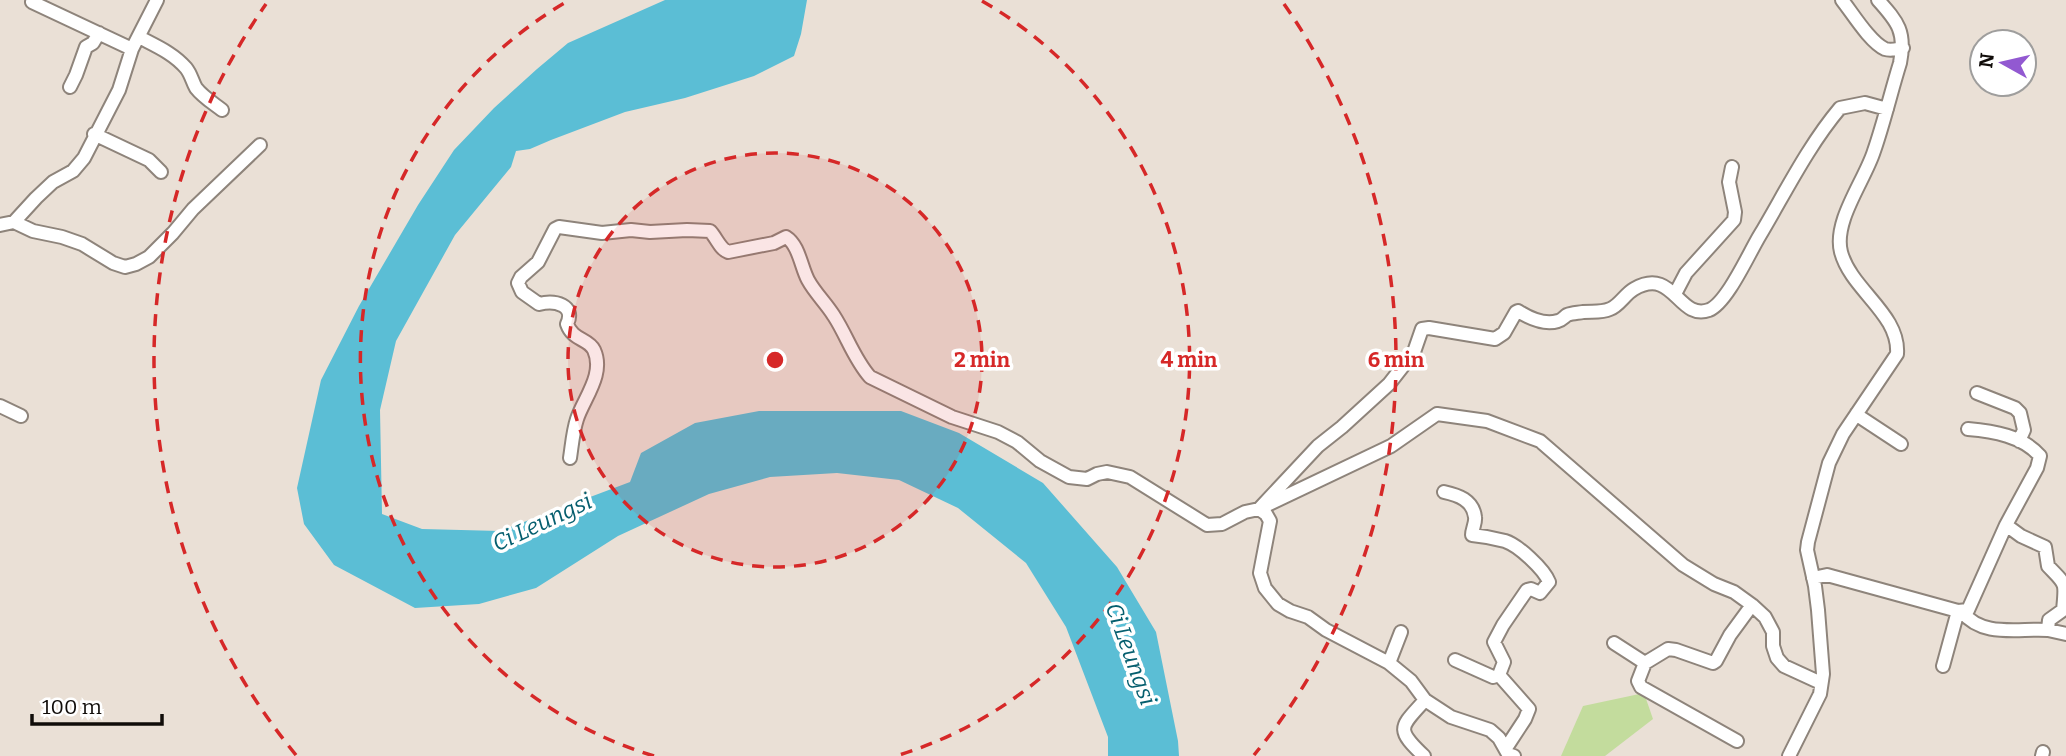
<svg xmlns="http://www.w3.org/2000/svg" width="2066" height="756" font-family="Bitter,serif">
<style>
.green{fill:#c3dc9d}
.water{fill:#5bbed5}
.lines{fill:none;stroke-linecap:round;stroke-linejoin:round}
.minor-casing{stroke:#8e847b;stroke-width:16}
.minor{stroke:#fff;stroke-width:12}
.ring{fill:none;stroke:#d62828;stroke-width:3.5;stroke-dasharray:12 9}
.labels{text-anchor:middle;stroke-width:7;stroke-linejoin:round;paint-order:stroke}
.water-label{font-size:23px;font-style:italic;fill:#055e6e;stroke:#fff}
.centre{fill:#d62828;stroke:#fff;stroke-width:3.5}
.ring-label{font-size:21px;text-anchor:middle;font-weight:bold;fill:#d62828;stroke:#fff;stroke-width:7;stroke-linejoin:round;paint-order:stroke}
</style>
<rect width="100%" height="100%" fill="#eae0d6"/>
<!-- green -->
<path class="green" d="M1644,693L1653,719L1605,756H1561L1583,706Z"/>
<!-- water -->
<path class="water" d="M665,0H807L801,34L794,56L754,76L685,98L625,112L551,140L530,149L516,151L511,167L455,235L396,341L380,410L382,514L422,529L500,531L630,482L641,453L695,423L759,411H901L959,433L1043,483L1117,567L1156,632L1178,741L1179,756H1108V737L1066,627L1026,563L958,508L899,480L837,473L770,477L709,494L618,536L536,588L479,604L415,608L334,565L304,524L297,488L321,380L359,306L418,205L454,150L494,108L537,69L568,43Z"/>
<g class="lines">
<!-- minor casing -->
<g class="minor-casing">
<path id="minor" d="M1842,0C1853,14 1870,42 1885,49C1891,51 1897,49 1903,48
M32,2L132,49
M139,37C156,46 173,53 186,68C191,74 192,81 196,88C203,97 213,103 222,110
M70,87L76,75L86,47L93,43L99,33
M94,134L149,160L161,172
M14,222L36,198L53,182L73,171L84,158L119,90L132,49L157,0
M0,225L14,222L33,231L62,237L82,244L113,263L125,267L136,264L149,257L173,233L193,209L260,145
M1675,294L1686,273L1734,220L1735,212L1729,182L1732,167
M1977,393L2015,408L2020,413L2024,430L2019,441
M0,406L21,416
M1857,413L1860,417L1901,444
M570,458C572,445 573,431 577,419C584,398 605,374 594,350C588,338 573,341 567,324C576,305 555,300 539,304L522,292L518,283L521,277L538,262L555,229L559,227L602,233L631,230L650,232L687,230L710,231C716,237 720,249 728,252L774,243L786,237C799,245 801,267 808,280C815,293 826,303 834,316C847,336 854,359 870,377L952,417L998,432L1017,442L1040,461L1069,477L1087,479L1097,474L1107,472L1130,477L1207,525L1222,524L1245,512L1259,509L1266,514L1270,521L1260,573L1265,588L1278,604L1290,611L1308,617L1326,630L1389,663L1411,681L1425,700C1401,727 1394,728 1424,756
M1444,492C1458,495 1473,500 1475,517C1476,523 1472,529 1472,535C1483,536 1494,538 1505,541C1518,545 1544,569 1549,582L1540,593L1531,589L1527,590L1503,625L1494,642L1504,662L1499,675L1529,709L1525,719L1506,748
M1265,506L1391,446L1437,414L1487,421L1540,441L1683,565L1714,584L1734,592L1752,605L1765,617L1773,632V646L1777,658L1784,666L1821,683
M1259,509L1318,446L1342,427L1389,384L1414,352L1422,329L1429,328L1495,339L1504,333L1516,312L1518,311C1529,318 1545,325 1558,321C1562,320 1564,317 1567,315C1572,313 1578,313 1583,312C1592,311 1601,313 1610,309C1619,306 1625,294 1634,289C1674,266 1678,321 1709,310C1727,303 1749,253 1760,235C1785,193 1808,146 1840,108L1865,103L1887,109
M2006,525L2021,536L2045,547L2048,566C2066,585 2066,581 2063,610L2049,620L2048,630L2066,634
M1813,578L1827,575L1958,611L1968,610L2006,525L2037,468L2040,456C2023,436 1993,431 1968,429
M1962,612C1983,638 2018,628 2048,630
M1614,643L1645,663L1668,649L1676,650L1713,663L1716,661L1730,635L1752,605
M1455,660L1493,677L1499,675
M1389,663L1401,632
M1645,663L1638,681L1641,687L1737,741
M1943,666L1958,611
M1425,700L1451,717L1490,730L1499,738L1508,754L1514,756
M1789,756L1820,694L1823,674L1818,610L1815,586L1807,550L1808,542L1829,463L1843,434L1897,354C1900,314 1851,290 1841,252C1833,221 1865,180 1874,151C1884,122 1891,92 1900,63C1906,32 1898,22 1878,0
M2042,756L2043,752"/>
</g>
<!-- minor -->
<use href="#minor" class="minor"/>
</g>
<!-- distance rings -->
<circle cx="775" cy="360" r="207" fill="#d62828" fill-opacity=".12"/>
<g class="ring">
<circle cx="775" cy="360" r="207"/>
<path d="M654 756A414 414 0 0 1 568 1M982 1A414 414 0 0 1 896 756"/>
<path d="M296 755A621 621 0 0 1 266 4M1284 4A621 621 0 0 1 1254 755"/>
</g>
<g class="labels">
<!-- water labels -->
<g class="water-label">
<text transform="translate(542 522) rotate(-25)" y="8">Ci Leungsi</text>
<text transform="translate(1131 654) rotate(70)" y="8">Ci Leungsi</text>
</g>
</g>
<circle cx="775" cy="360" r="10" class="centre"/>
<g class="ring-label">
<text x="982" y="367">2 min</text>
<text x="1189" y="367">4 min</text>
<text x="1396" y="367">6 min</text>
</g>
<!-- north arrow -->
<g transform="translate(2003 63) rotate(278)"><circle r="33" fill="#ffffff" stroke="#9f9e9d" stroke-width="2"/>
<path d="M0-5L12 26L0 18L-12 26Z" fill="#9259d1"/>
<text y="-10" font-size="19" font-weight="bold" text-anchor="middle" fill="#100c09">N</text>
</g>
<!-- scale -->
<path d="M32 714v10h130v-10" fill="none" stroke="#100c09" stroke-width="3.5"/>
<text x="42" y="714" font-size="21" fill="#100c09" stroke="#ffffff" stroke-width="5" paint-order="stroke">100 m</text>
</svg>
